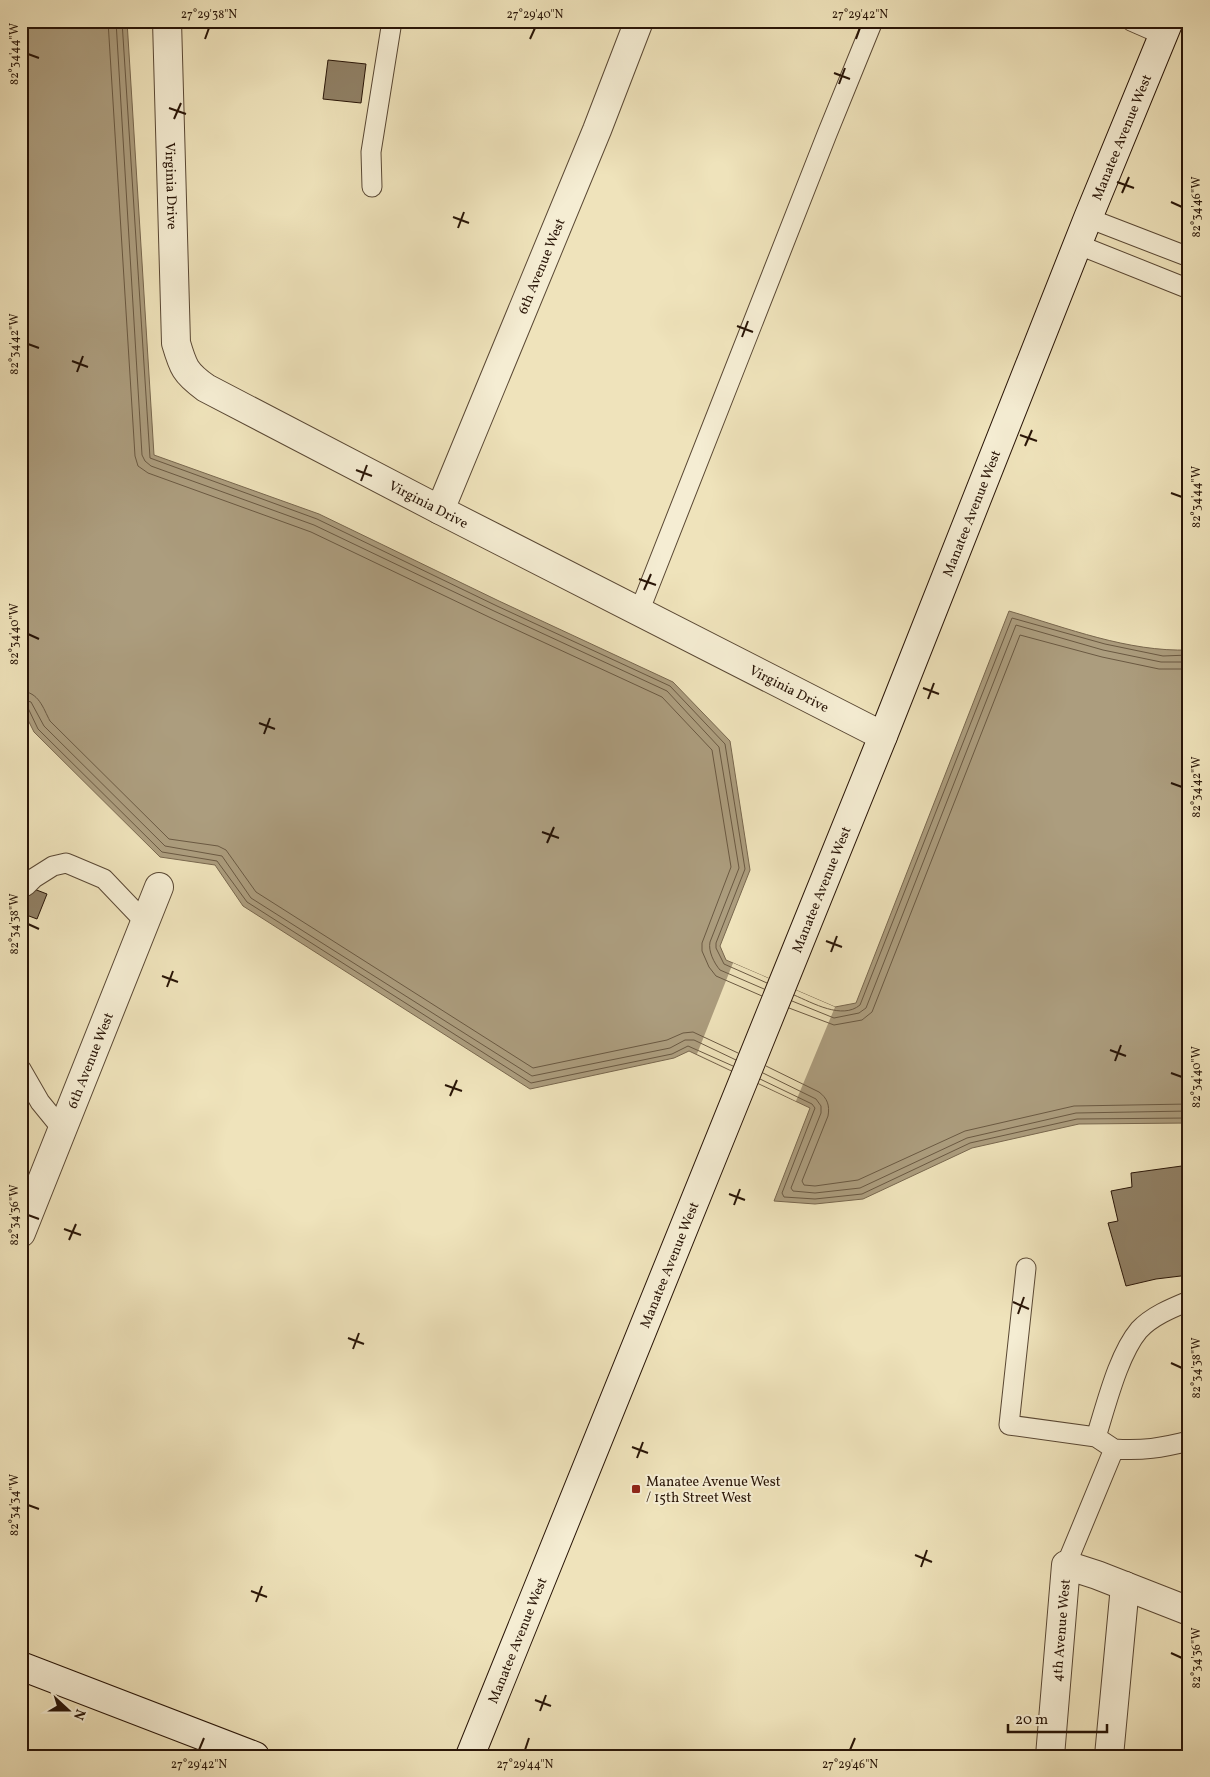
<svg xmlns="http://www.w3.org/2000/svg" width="1210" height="1777" font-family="Vollkorn,serif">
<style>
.water{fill:#ac9d7e;stroke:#78674e}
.pier{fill:#efe3bb}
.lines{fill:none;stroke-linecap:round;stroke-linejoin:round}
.shore{stroke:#6a5942;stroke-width:1}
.building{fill:#908065;stroke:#291507}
.lane-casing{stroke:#5a4834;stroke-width:21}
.street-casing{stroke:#5a4834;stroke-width:30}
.secondary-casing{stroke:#291507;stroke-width:30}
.lane{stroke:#f5edd3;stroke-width:19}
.street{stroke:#f5edd3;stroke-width:28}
.secondary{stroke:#f5edd3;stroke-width:28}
.ticks{fill:none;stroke:#291507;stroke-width:2}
.poi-dot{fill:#8f2418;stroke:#f5edd3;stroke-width:2}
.labels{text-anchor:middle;stroke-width:4;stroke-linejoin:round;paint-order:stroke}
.street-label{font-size:14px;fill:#291507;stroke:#f5edd3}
.poi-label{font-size:14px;fill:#291507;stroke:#f5edd3;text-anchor:start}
.neatline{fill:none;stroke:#291507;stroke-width:2}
.ticks-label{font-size:12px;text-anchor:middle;fill:#291507}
</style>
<rect width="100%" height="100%" fill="#efe3bb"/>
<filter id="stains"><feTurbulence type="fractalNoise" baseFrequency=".004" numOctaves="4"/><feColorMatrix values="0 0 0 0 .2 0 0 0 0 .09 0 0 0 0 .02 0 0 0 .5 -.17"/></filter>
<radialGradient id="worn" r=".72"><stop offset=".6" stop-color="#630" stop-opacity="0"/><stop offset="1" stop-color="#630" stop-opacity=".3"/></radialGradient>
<!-- water -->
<path class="water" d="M21,21H127L154,455L319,514L499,601L673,682L730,741L750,870L720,946L726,960L835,1007L856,1003L1009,611C1067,628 1128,652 1189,650V1123L1079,1124L972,1148L863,1199L815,1204L774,1201L810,1108L689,1051L674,1058L530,1089L243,906L215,865L160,857L34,732L21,706Z"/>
<!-- pier -->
<path class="pier" d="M733,963L835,1007L796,1101L697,1054Z"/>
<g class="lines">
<!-- shore -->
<path class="shore" d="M108,21L135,456L138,466L148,473L311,532L491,618L662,697L712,750L731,867L702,943V951L709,967L716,976L762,996
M116,21L142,455L145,461L151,466L314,525L494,611L667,691L719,747L739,868L710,942C708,951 714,963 720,970L764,989
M122,21L150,458L317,519L497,606L670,686L725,744L745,869L716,943V948L724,964L767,983
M21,691C39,692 43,708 50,721L169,839L218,846L226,850L256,892L533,1068L667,1040L683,1033L693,1032L738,1053
M21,699L31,702L44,726L165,846L222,856L251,898L532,1076L670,1048L685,1040H694L736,1060
M21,705L28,708L38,729L162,852L217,861L247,902L531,1083L672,1054L688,1046L733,1066
M794,995C813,1003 842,1020 860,1005L1012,618L1105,644L1163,656L1189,655
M792,1001L834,1018L859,1013L866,1008L1016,625L1103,650L1161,662H1189
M789,1008L834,1025L862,1020L872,1012L1020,635L1102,657L1159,669H1189
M766,1066L819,1092C827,1098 830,1105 828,1116L802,1181L804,1185L815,1186L858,1180L965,1131L1074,1106L1189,1104
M763,1073L816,1099L821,1106V1113L791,1188L793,1191L815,1193L860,1188L967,1138L1076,1113L1189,1111
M760,1079L812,1104L815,1108L782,1193L784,1197L815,1199L862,1194L970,1143L1077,1119L1189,1118"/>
</g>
<!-- building -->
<path class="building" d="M328,60L366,64L361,103L323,99Z
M21,884L47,894L37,919L21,913Z
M1189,1165V1275L1156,1279L1126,1286L1108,1223L1118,1221L1111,1191L1132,1187L1131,1173Z"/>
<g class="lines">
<!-- lane casing -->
<g class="lane-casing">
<path id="lane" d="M1131,21L1163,35
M372,187L371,152L392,21
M1088,218L1189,257
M1079,245L1189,289
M639,612L827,134L873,21
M26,886L34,878L53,866L66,863L71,865L104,879L145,922
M21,1069L40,1102L62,1129
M1026,1268L1009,1425L1096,1437L1114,1449L1066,1565
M1096,1437C1106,1406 1118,1355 1139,1330C1152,1316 1172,1308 1189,1301
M1114,1449C1143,1451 1161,1448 1189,1441"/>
</g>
<!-- street casing -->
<g class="street-casing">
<g id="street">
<path id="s1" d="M167,21L176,343C183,367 185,373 206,388L440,510L883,736"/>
<path id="s2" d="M440,510L597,130L639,21"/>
<path id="s3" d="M21,1233L159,887"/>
<path id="s4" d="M1050,1756L1066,1565L1097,1575L1189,1611"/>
<path d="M1109,1756L1125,1586"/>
</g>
</g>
<!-- secondary casing -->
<g class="secondary-casing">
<g id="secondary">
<path d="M21,1666L255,1756"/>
<path id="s5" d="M470,1756L883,736L1088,218L1169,21"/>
</g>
</g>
<!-- lane -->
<use href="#lane" class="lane"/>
<!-- street -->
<use href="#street" class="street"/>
<!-- secondary -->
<use href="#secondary" class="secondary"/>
</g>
<!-- ticks -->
<path class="ticks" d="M205,39L209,28M530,39L535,28M856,39L860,28M28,54L39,58M834,73L850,79M839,84L845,68M169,108L186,114M174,119L181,103M1117,182L1134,188M1122,193L1129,177M1171,202L1182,207M453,217L469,223M458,228L464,212M737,326L753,332M742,337L748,321M28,344L39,348M72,361L88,367M77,372L83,356M1020,435L1037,441M1025,446L1032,430M356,470L372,476M361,481L367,465M1171,493L1182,497M639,579L656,585M644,590L651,574M28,634L39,639M923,688L939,694M928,699L934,683M259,723L275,729M264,734L270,718M1171,783L1182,787M542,832L559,838M547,843L554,827M28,924L39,929M826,941L842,947M831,952L837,936M162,976L178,982M167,987L173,971M1110,1050L1126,1056M1115,1061L1121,1045M1171,1073L1182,1077M445,1085L462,1091M450,1096L457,1080M729,1194L745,1200M734,1205L740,1189M28,1215L39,1219M64,1229L81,1235M69,1240L76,1224M1013,1302L1029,1309M1018,1314L1024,1297M348,1338L364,1344M353,1349L359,1333M1171,1363L1182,1368M632,1447L648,1453M637,1458L643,1442M28,1505L39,1509M915,1555L932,1562M921,1567L927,1550M251,1591L267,1597M256,1602L262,1586M1171,1653L1182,1658M535,1700L551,1706M540,1711L546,1695M199,1750L204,1738M525,1750L529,1738M850,1750L855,1738"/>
<!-- markers -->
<rect class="poi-dot" x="631" y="1484" width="10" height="10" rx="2.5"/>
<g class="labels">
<!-- street labels -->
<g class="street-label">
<text dy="5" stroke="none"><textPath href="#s5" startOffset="1745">Manatee Avenue West</textPath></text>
<text dy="5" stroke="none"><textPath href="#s1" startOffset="165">Virginia Drive</textPath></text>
<text dy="5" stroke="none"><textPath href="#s2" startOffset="264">6th Avenue West</textPath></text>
<text dy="5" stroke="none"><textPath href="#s1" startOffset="629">Virginia Drive</textPath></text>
<text dy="5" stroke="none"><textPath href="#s5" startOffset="1340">Manatee Avenue West</textPath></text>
<text dy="5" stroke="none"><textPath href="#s1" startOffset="1034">Virginia Drive</textPath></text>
<text dy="5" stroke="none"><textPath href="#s5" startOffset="935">Manatee Avenue West</textPath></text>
<text dy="5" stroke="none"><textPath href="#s3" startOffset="186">6th Avenue West</textPath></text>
<text dy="5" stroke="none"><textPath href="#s5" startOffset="530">Manatee Avenue West</textPath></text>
<text dy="5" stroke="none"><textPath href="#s4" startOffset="126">4th Avenue West</textPath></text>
<text dy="5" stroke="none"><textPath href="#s5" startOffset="125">Manatee Avenue West</textPath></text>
</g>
<!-- poi labels -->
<g class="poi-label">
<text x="646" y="1486">Manatee Avenue West<tspan x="646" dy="16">/ 15th Street West</tspan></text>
</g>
</g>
<!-- margin -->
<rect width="1210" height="1777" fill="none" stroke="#efe3bb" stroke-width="55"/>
<!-- north arrow -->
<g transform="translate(68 1710) rotate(111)" stroke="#f5edd3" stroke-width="4" paint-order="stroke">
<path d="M0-4L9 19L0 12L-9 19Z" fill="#291507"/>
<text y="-8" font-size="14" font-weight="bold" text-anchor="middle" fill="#291507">N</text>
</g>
<!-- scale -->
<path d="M1008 1724v8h99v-8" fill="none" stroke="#291507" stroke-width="2.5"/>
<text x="1015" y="1724" font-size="15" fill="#291507" stroke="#f5edd3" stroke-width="4" paint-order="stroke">20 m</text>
<rect x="28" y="28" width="1154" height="1722" class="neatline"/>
<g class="ticks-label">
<text x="209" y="18">27°29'38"N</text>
<text x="535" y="18">27°29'40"N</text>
<text x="860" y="18">27°29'42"N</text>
<text transform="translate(14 54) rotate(-90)" y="4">82°34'44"W</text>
<text transform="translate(1196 207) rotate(-90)" y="4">82°34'46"W</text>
<text transform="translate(14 344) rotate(-90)" y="4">82°34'42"W</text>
<text transform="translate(1196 497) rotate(-90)" y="4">82°34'44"W</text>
<text transform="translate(14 634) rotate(-90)" y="4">82°34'40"W</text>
<text transform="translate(1196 787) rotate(-90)" y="4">82°34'42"W</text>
<text transform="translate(14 924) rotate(-90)" y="4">82°34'38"W</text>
<text transform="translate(1196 1077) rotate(-90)" y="4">82°34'40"W</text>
<text transform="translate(14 1215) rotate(-90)" y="4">82°34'36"W</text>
<text transform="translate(1196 1368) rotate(-90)" y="4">82°34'38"W</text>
<text transform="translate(14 1505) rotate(-90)" y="4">82°34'34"W</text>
<text transform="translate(1196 1658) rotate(-90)" y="4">82°34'36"W</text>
<text x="199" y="1768">27°29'42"N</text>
<text x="525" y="1768">27°29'44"N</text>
<text x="850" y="1768">27°29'46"N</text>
</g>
<rect width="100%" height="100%" filter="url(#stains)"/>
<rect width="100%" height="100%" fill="url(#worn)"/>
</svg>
